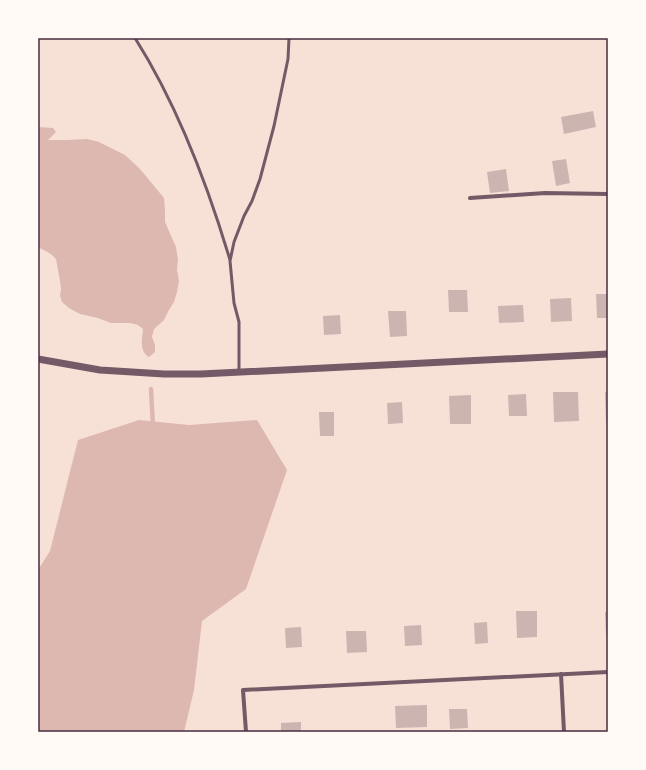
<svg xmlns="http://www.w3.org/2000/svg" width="646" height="770" font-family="Literata,serif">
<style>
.water{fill:#dcb8b0}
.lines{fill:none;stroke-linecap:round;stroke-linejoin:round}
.stream{stroke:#dcb8b0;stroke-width:4.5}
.building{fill:#ccb4b1}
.service{stroke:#755966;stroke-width:3}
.minor{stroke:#755966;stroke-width:4}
.tertiary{stroke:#755966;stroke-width:7}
.neatline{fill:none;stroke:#4a2c40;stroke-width:1.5}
</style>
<rect width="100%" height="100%" fill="#f7e1d7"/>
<!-- water -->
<path class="water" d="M38,127L53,128L56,132L48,140H67L87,139L99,142L125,155L140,169L164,198L165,210V222L176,247L178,260L177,270L179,281L177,292L174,302L169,310L164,320L154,329L152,337L155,345V352L149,357C139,351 142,339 143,329L138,325L130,323H111L98,318L80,314L69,308L62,302L60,296L61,289L60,281L56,259L51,254L38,247Z
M139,420L189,425L257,420L287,470L246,589L202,621L194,690L184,732H38V570L50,551L78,440Z"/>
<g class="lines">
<!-- stream -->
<path class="stream" d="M151,389L153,427"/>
</g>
<!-- building -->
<path class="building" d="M593,111L596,127L564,134L561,117Z
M566,159L570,183L556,186L552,161Z
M506,169L509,191L490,193L487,172Z
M448,290H467L468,312H449Z
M596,294H608V318H597Z
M571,298L572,321L551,322L550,299Z
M523,305L524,322L499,323L498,306Z
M388,311H406L407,336L390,337Z
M340,315L341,334L324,335L323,316Z
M608,391V423H606L605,392Z
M553,392H578L579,421L554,422Z
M526,394L527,416H509L508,395Z
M471,395V424H450L449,396Z
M402,402L403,423L388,424L387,403Z
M319,412H334V436H320Z
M516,611H537V637L517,638Z
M605,612H608V634H606Z
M487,622L488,643L475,644L474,623Z
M421,625L422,645L405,646L404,626Z
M301,627L302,647L286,648L285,628Z
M346,631H366L367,652L347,653Z
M427,705V727L396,728L395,706Z
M449,709H467L468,728L450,729Z
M301,722V732H281V723Z"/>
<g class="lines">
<!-- service -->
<path class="service" d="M135,38C178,106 207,183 230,260
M239,372V322L234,303L230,261L234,242L244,216L252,201L260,179L274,126L288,59L289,38"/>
<!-- minor -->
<path class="minor" d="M470,198L545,193L608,194
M561,674L564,732
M246,732L243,690L608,672"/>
<!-- tertiary -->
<path class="tertiary" d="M38,359L100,370L164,374H201L608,354"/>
</g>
<!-- border -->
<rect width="646" height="770" fill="none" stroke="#fffaf5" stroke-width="78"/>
<rect x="39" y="39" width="568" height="692" class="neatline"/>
</svg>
